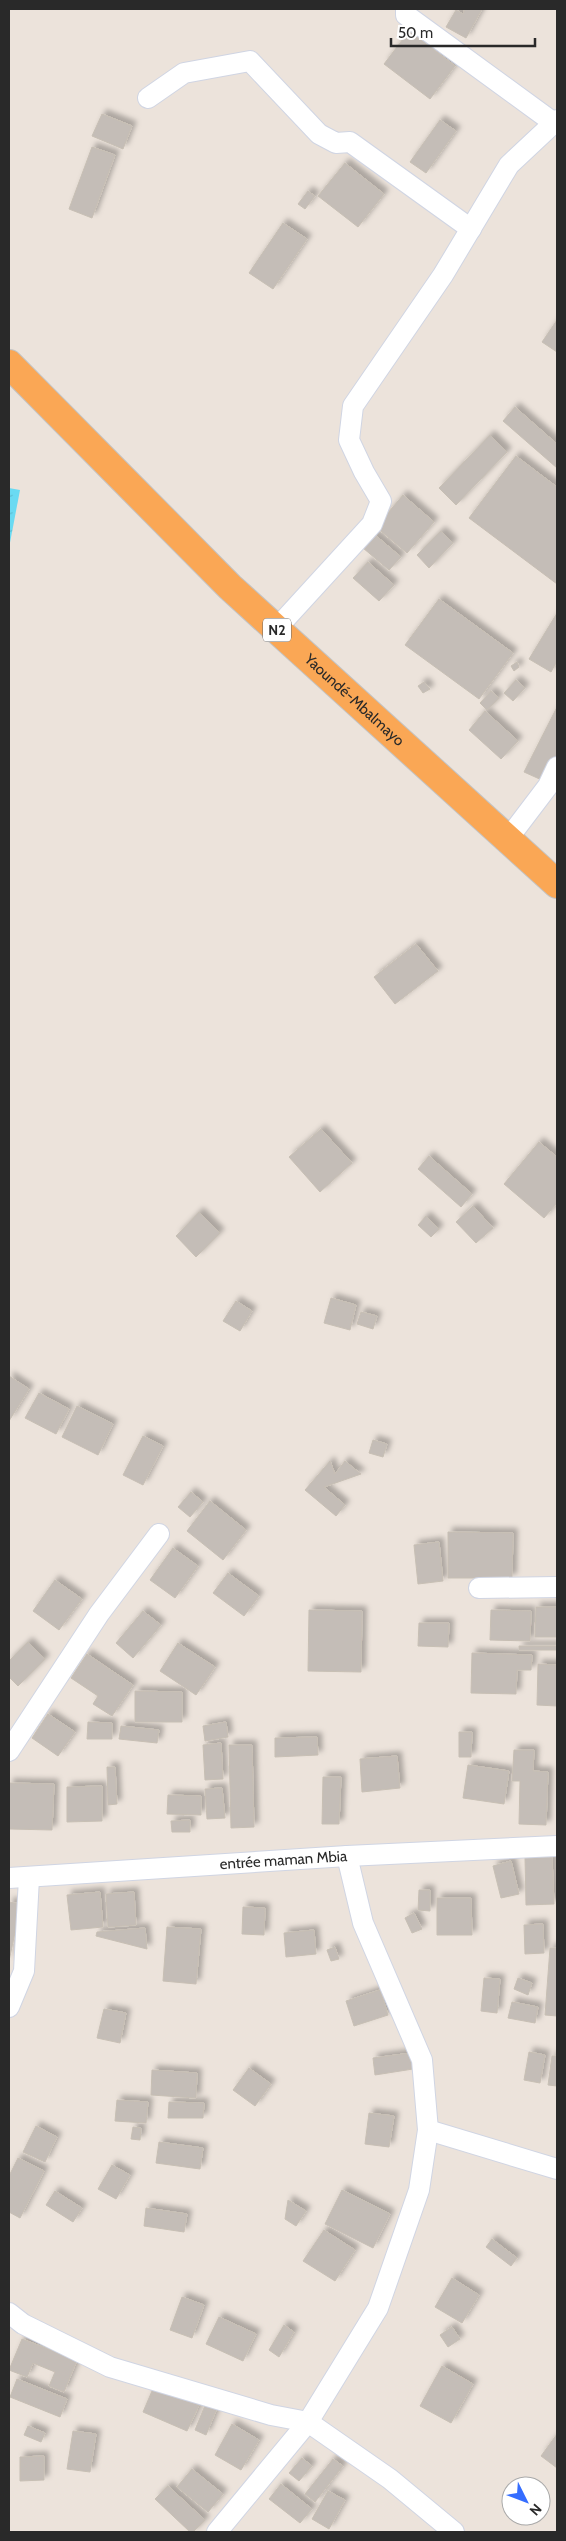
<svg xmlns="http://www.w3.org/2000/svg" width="566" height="2541" font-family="Cabin,sans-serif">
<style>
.water{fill:url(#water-ripples)}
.building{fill:#c4bdb7;stroke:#c7bfb4;filter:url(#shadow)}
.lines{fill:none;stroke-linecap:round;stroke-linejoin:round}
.minor-casing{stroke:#d0d5e3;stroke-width:22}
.trunk-casing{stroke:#c3c3c3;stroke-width:30}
.minor{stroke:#fff;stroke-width:20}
.trunk{stroke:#faa755;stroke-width:28}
.labels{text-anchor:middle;stroke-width:5;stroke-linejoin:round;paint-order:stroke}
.shield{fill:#fff;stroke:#696969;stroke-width:1}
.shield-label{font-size:14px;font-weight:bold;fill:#292929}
.street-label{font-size:15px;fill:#292929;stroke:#fff}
</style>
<defs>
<pattern id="water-ripples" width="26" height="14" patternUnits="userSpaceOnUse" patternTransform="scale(1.25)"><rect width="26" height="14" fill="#6adaf2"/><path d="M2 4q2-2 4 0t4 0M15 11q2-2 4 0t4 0" fill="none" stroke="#5cbbd0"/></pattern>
<filter id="shadow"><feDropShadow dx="4.5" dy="-4.5" stdDeviation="2.5" flood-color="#0004"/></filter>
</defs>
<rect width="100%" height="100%" fill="#ece3db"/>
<!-- water -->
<path class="water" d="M9,488L20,490L9,548Z"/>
<!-- building -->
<path class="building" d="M465,9H482L466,38L446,27L456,10L463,14Z
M409,31L455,66L430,99L384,64Z
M102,114L132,126L123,149L92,136Z
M440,120L456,131L426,173L410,162Z
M92,147L115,155L92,218L69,209Z
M345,163L384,194L358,227L318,196Z
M308,191L315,196L305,209L298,204Z
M283,223L307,239L273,289L249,273Z
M557,320V352L542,342Z
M515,407L557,444V468L503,421Z
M490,435L507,452L456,505L439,488Z
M516,456L557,487V584L469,518Z
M403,495L434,522L407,553L376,527Z
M441,531L453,543L429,568L417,555Z
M374,534L401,557L389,570L363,548Z
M368,562L394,585L379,601L353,578Z
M439,599L513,653L479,699L405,645Z
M557,613V661L551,672L529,659Z
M517,662L519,667L514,671L511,666Z
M516,680L525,688L513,701L504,693Z
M424,682L430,689L423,693L418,686Z
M491,691L499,698L487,710L480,703Z
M557,707V755L544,781L524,772Z
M485,711L518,741L501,759L469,730Z
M416,944L438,971L395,1004L374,977Z
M321,1129L352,1163L320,1192L289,1157Z
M539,1142L557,1157V1203L544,1218L504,1184Z
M429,1156L472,1194L461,1207L418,1169Z
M473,1206L493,1228L476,1243L456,1222Z
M199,1212L220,1233L196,1257L176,1236Z
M426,1216L439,1229L431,1237L418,1225Z
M331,1298L356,1305L350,1330L324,1323Z
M236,1301L252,1311L240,1331L223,1321Z
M361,1312L377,1316L373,1329L357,1324Z
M9,1376L29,1389L9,1421Z
M39,1393L69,1409L56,1434L25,1418Z
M77,1406L113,1424L98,1455L62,1437Z
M143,1436L163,1446L143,1485L123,1475Z
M373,1440L387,1444L383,1457L369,1453Z
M330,1461L335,1474L345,1461L361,1474L324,1487L345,1505L336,1516L305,1490Z
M191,1492L203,1502L190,1517L178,1507Z
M210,1501L246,1530L223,1560L187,1531Z
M448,1532L513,1533L512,1578H448Z
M439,1542L443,1581L418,1584L414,1545Z
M173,1548L198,1566L175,1598L150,1580Z
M228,1573L259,1596L244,1616L213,1593Z
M55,1580L82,1599L59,1630L33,1611Z
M536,1607H557V1637H535Z
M309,1610L362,1611L361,1672L308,1671Z
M491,1610L531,1611L530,1641L490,1640Z
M143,1611L161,1625L133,1658L116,1643Z
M419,1623H449L448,1647L418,1646Z
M28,1642L45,1659L18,1686L9,1677V1661Z
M178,1643L215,1667L196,1695L160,1671Z
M519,1646H557V1650H519Z
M472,1653L532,1655L531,1670H517L516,1694L471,1693Z
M87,1654L133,1685L112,1716L93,1704L98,1696L71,1678Z
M538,1664L557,1665V1706L537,1705Z
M135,1691L182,1692V1722H135Z
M48,1714L75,1732L58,1756L32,1738Z
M88,1722L112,1723V1739H87Z
M226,1722L228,1737L205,1741L203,1726Z
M121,1726L159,1730L157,1743L119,1739Z
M459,1732H472L471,1757H459Z
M317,1737L318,1755L275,1757V1738Z
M221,1743L223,1779L205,1780L203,1745Z
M229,1745H252L254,1827L231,1828Z
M514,1750H534L533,1771L548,1772L546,1825L519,1824L520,1781H512Z
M397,1756L400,1788L362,1792L360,1759Z
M468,1765L509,1771L504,1804L463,1798Z
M107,1767H115L117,1804L108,1805Z
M323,1777H341L339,1824H322Z
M9,1783L54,1784L52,1830L9,1829Z
M102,1786V1821L67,1822V1787Z
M222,1788L225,1818L207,1819L205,1789Z
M168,1795L201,1796V1815L167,1814Z
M190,1820V1832H172L171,1821Z
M552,1857L554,1904L526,1905L525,1858Z
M511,1861L519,1894L501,1898L493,1866Z
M419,1890H430V1911L418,1910Z
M100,1892L103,1927L71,1930L67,1895Z
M134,1892L136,1925L108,1927L106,1894Z
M437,1898H471L472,1935H437Z
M9,1902L21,1904L9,1961Z
M243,1907L265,1908L264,1935L242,1934Z
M414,1913L422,1929L412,1933L405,1918Z
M543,1924L544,1953L525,1954L524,1925Z
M167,1927L201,1929L196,1984L163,1981Z
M145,1928L147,1949L96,1936L97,1932Z
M314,1930L316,1954L286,1957L284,1933Z
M335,1947L339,1959L331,1961L327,1950Z
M550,1948H557V2016L545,2015Z
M484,1978L500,1979L497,2013L481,2011Z
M518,1978L532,1983L528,1995L514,1989Z
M380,1990L388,2015L354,2026L346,2001Z
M512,2002L538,2007L535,2023L508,2018Z
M104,2009L126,2013L120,2043L97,2038Z
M529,2052L545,2055L540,2083L524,2080Z
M411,2053L413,2069L375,2075L373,2058Z
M552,2056H557V2086L548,2085Z
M249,2068L271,2084L255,2106L233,2090Z
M152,2070L197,2073L196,2098L151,2095Z
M117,2100L148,2102L146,2123L115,2121Z
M169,2102L204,2103L203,2118H168Z
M369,2113L394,2116L389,2147L365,2144Z
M36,2126L57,2137L45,2162L23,2152Z
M133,2127L141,2128L140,2140L131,2139Z
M159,2142L203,2148L200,2169L156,2163Z
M18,2158L44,2171L20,2218L9,2212V2176Z
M112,2165L130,2175L116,2199L98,2189Z
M342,2190L390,2214L373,2248L325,2224Z
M55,2191L82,2208L73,2222L46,2205Z
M288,2200L306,2211L296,2226L285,2219Z
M146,2208L187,2214L184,2232L144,2226Z
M324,2230L355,2250L335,2281L303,2261Z
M492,2239L517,2258L511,2266L486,2247Z
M452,2278L479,2295L462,2323L435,2307Z
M182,2297L204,2305L192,2338L170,2330Z
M219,2317L256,2334L243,2361L206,2344Z
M284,2325L294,2332L279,2357L269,2350Z
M452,2327L460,2339L448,2347L440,2335Z
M22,2339L77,2360L64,2392L49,2386L55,2372L33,2363L27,2377L9,2370Z
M442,2366L473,2384L451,2423L420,2406Z
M17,2379L67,2399L60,2417L10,2397Z
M155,2384L200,2403L187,2431L143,2412Z
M206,2403L217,2408L206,2435L195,2430Z
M232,2424L259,2440L241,2470L215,2455Z
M28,2426L45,2433L41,2442L24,2435Z
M73,2431L96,2434L90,2472L67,2469Z
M557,2434V2468L541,2456Z
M44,2456V2480L20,2481V2457Z
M302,2458L312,2466L299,2481L289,2473Z
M333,2459L343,2466L315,2502L305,2494Z
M192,2469L223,2494L208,2512L177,2487Z
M281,2484L312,2509L300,2523L269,2499Z
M168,2486L205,2520L193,2532H190L155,2499Z
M328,2491L345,2500L329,2529L312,2519Z"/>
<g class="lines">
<!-- minor casing -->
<g class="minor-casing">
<g id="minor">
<path d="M406,9V15L554,123"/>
<path d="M148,98L184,73L250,61L319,134L336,143L350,142L471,229"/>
<path d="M276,629L372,524L381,501L364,472L349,440L353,406L443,275L509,165L557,120"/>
<path d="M507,840L548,786L557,767"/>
<path d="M479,1588L557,1587"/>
<path d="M9,1751L99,1614L159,1534"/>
<path id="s1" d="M9,1878L347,1856L557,1846"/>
<path d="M9,2007L24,1971L29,1878"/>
<path d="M428,2130L557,2169"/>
<path d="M9,2313L23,2324L110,2367L271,2415L308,2422L390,2479L454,2532"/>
<path d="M217,2532L308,2422L378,2308L419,2190L428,2130L422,2060L363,1923L347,1856"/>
</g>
</g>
<!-- trunk casing -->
<g class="trunk-casing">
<g id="trunk">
<path id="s2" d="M9,364L230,587L557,884"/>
</g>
</g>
<!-- minor -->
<use href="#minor" class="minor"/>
<!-- trunk -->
<use href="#trunk" class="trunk"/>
</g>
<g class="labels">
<!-- shield labels -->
<rect class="shield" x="263" y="618.5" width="28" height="23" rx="4"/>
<g class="shield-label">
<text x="277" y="635">N2</text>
</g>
<!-- street labels -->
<g class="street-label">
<text dy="5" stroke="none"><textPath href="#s2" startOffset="482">Yaoundé-Mbalmayo</textPath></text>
<text dy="5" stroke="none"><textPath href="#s1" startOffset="275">entrée maman Mbia</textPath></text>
</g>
</g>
<!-- border -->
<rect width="566" height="2541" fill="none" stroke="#292929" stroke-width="20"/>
<!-- north arrow -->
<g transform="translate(526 2501) rotate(132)"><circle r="24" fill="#ffffff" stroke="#a9a9a9"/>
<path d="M0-4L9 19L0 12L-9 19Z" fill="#356dff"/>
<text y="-8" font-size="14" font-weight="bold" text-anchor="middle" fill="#292929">N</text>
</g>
<!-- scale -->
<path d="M391 38v8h144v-8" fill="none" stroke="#292929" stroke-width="2.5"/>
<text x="398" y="38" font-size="15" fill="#292929" stroke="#ffffff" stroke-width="4" paint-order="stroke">50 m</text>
</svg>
